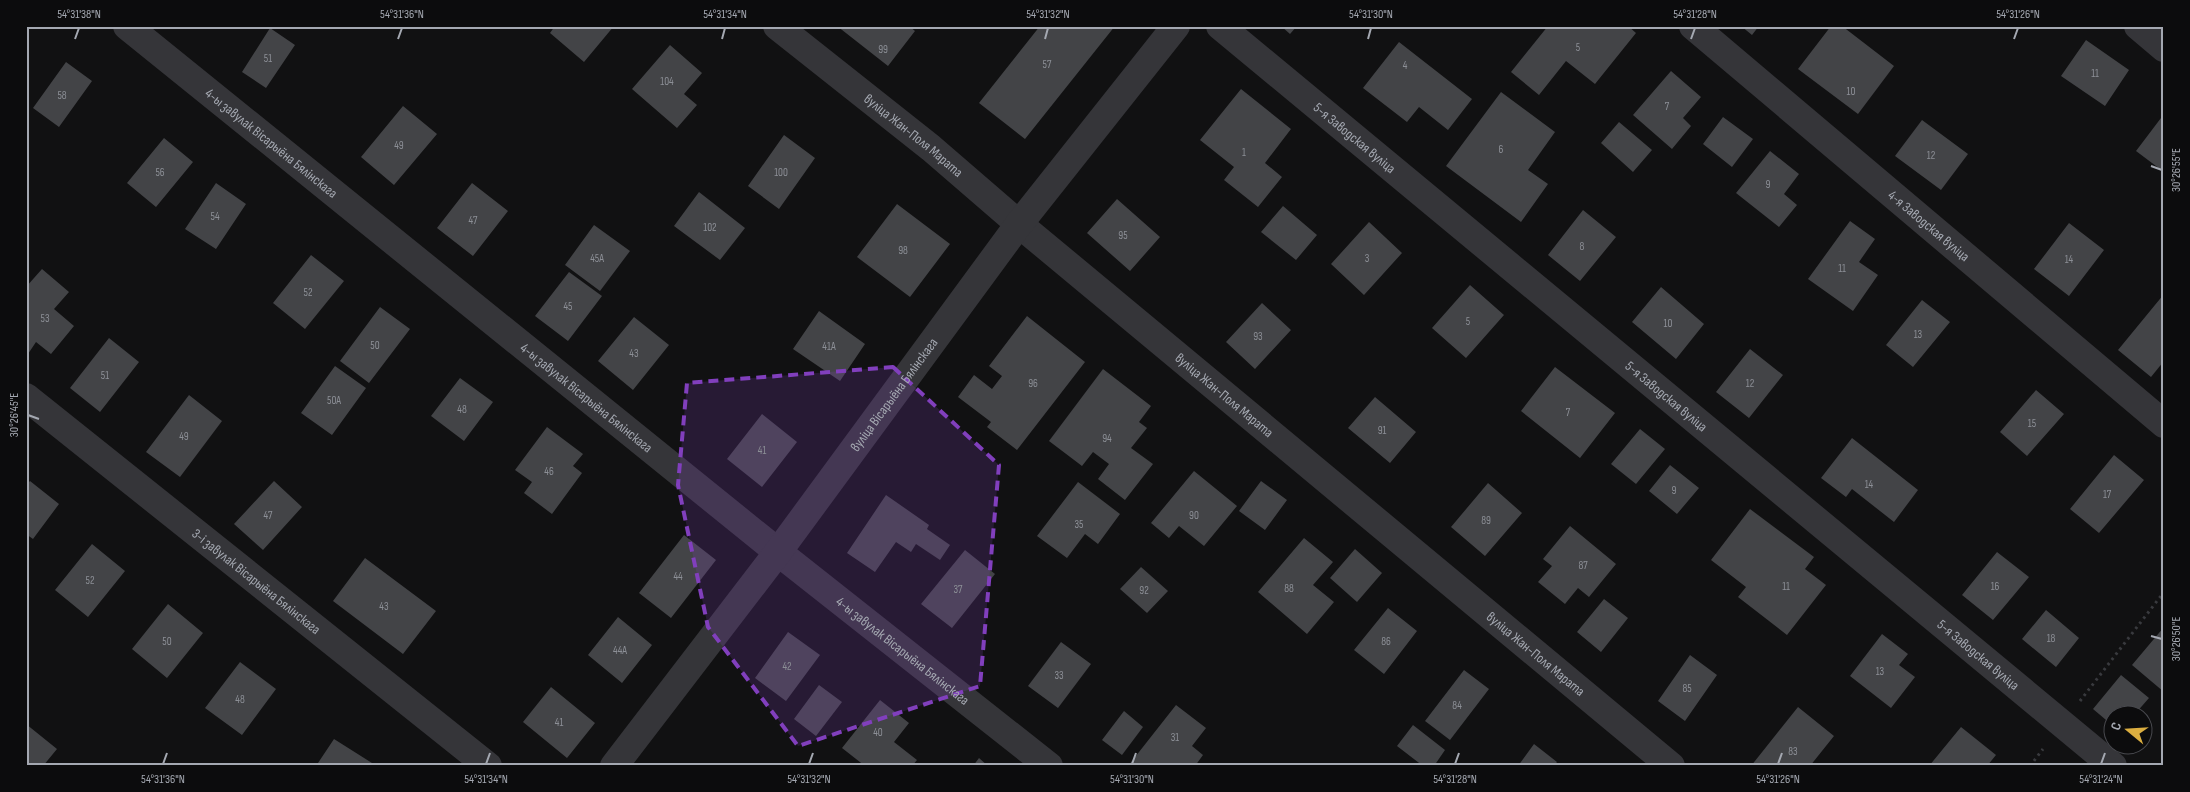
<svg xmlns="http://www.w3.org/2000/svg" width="2190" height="792" font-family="'Sofia Sans Condensed',sans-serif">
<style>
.building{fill:#434447}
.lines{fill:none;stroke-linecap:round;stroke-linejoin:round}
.path{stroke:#393a3e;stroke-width:3;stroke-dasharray:2.5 4;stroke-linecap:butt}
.minor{stroke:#353539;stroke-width:28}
.marked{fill:#813fbd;fill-opacity:0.2;stroke:#813fbd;stroke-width:4;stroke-dasharray:10 6;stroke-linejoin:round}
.ticks{fill:none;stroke:#a4a8b1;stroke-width:2}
.labels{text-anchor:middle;stroke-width:4.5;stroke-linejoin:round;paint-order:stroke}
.number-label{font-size:11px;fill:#8c8f96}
.street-label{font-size:14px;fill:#a4a8b1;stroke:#0c0c0d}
.neatline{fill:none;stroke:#a4a8b1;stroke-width:2}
.ticks-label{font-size:12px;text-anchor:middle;fill:#a4a8b1}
</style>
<rect width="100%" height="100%" fill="#111112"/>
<!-- building -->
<path class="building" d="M555,26H614L584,62L550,33Z
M837,26H909L915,31L888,66Z
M1040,26H1115L1025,139L979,103Z
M1281,26H1297L1290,34Z
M1548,26H1628L1636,33L1595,84L1566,61L1539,95L1511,72Z
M1741,26H1759L1752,35Z
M1831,26H1842L1894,66L1858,114L1798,69Z
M270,28L295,45L266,88L242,72Z
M2086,40L2129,70L2105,106L2061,76Z
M1399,42L1472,99L1448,130L1419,107L1407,122L1363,88Z
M670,45L702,73L684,94L697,105L677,128L632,89Z
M66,62L92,81L59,127L33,108Z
M1671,71L1701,97L1683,118L1691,126L1672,149L1633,115Z
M1241,89L1291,129L1265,163L1282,177L1258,207L1224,180L1234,167L1200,140Z
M1501,92L1555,132L1528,170L1548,184L1521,222L1446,166Z
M403,106L437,134L394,185L361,157Z
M2164,114V172L2136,151Z
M1723,117L1753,139L1732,167L1703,144Z
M1922,120L1968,154L1941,190L1895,156Z
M1619,122L1652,150L1633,172L1601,143Z
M784,135L815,158L779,209L748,186Z
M164,138L193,162L156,207L127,183Z
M1770,151L1799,174L1784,194L1797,205L1779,227L1736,193Z
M216,183L246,204L216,249L185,229Z
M472,183L508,211L473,256L437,228Z
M699,192L745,228L720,260L674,226Z
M1117,199L1160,237L1130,271L1087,233Z
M897,204L950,244L910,297L857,257Z
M1283,206L1317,235L1296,260L1261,232Z
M1583,210L1616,237L1580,281L1548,255Z
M1850,221L1875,239L1859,262L1878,275L1853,311L1808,279Z
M1369,222L1402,253L1364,295L1331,264Z
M2069,223L2104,250L2069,296L2034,269Z
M594,225L630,251L600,291L565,265Z
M311,255L344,281L305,329L273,303Z
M42,269L69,292L54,309L74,326L51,354L36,342L28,354L26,353V287Z
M569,272L602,296L568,341L535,316Z
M1470,285L1504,315L1466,358L1432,328Z
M1661,287L1704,324L1676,359L1632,322Z
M2164,294V361L2151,377L2118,350Z
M1922,300L1950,322L1913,367L1886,345Z
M1262,303L1291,330L1255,369L1226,342Z
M380,307L410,329L369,383L340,361Z
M819,311L865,344L840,381L793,349Z
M1027,316L1085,362L1017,450L987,427L991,422L958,397L974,375L992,389L1002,376L989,366Z
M634,317L669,345L633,390L598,361Z
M109,338L139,362L100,412L70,388Z
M1750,349L1783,375L1749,418L1716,392Z
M335,366L366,388L332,435L301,413Z
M1555,367L1615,413L1580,458L1521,411Z
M1103,369L1151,406L1139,422L1147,428L1131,448L1153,464L1125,500L1098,479L1109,464L1093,452L1082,466L1049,441Z
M460,378L493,402L464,441L431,416Z
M2036,390L2064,414L2027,456L2000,432Z
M189,395L222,421L180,477L146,452Z
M1375,397L1416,432L1390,463L1348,428Z
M762,414L797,442L762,487L727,459Z
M547,427L583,454L573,466L582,473L552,514L524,493L532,482L515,470Z
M1640,429L1665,449L1636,484L1611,464Z
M1852,438L1918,490L1894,522L1852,489L1846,497L1821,478Z
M2114,455L2144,480L2099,533L2070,509Z
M1670,465L1699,488L1677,514L1649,491Z
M1194,471L1237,506L1204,546L1179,526L1169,538L1151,523Z
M30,481L59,504L33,539L26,534V485Z
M274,481L302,507L263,550L234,524Z
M1261,481L1287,500L1265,530L1239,511Z
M1078,482L1120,514L1098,544L1085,534L1067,558L1037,536Z
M1488,483L1522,513L1485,556L1451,527Z
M886,495L929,525L927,529L950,545L940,560L916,544L911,552L896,542L875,572L847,553Z
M1750,509L1814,557L1805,569L1826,585L1787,635L1738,597L1746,587L1711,560Z
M1570,526L1616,564L1589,597L1578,588L1565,604L1538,582L1552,566L1543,559Z
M684,535L716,560L671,618L639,593Z
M1304,538L1333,562L1313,585L1334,602L1307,634L1258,592Z
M92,544L125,571L88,617L55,590Z
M1355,549L1382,573L1357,602L1330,578Z
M965,550L995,574L952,628L921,604Z
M1997,552L2029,577L1993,620L1962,595Z
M365,558L436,611L403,654L333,601Z
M1141,567L1168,591L1147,613L1120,589Z
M1604,599L1628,618L1601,652L1577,632Z
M168,604L203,633L167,678L132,649Z
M1388,608L1417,631L1384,674L1354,650Z
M2046,610L2079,638L2056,667L2022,639Z
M618,617L652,645L622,683L588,655Z
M2164,627V692L2132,665Z
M788,632L820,655L786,701L755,678Z
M1882,634L1908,654L1899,665L1915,677L1891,708L1850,676Z
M1061,642L1091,664L1058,708L1028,686Z
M1690,655L1717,675L1685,721L1658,701Z
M240,662L276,689L242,735L205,708Z
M1464,670L1489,689L1450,740L1425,721Z
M2121,675L2149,698L2135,714H2112V725L2093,709Z
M819,685L842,702L816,736L794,719Z
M551,687L595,723L567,758L523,722Z
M880,700L909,723L894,742L917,760L912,766H865L842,748Z
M1176,705L1206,728L1192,746L1203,755L1195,766H1128Z
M1798,707L1834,736L1810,766H1751Z
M1124,711L1143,727L1122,755L1102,740Z
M26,724L57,749L43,766H26Z
M1413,725L1445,750L1434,766H1423L1397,746Z
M1961,727L1996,755L1987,766H1929Z
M334,739L372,763L370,766H316Z
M1534,744L1557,762L1554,766H1518Z
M979,758L988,766H973Z"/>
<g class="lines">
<!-- path -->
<path class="path" d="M2080,701L2164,592
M2030,766L2043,749"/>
<!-- minor -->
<g class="minor">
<path id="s1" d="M127,26L778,552L1049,766"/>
<path id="s2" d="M777,26L931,148L1019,224L1671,766"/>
<path id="s3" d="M1220,26L2113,766"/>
<path id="s4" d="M1693,26L2164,424"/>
<path d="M2138,26L2164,48"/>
<path id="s5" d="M26,397L488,766"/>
<path id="s6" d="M614,766L778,552L1019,224L1176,26"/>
</g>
</g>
<!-- marked area -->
<path class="marked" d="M893,367L999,465L980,686L798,746L708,627L678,485L687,383Z"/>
<!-- ticks -->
<path class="ticks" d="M75,39L79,28M398,39L402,28M722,39L725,28M1045,39L1048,28M1368,39L1371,28M1691,39L1695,28M2014,39L2018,28M2151,166L2162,170M28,415L39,419M2151,636L2162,639M163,764L167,753M486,764L490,753M809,764L813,753M1132,764L1136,753M1455,764L1459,753M1778,764L1782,753M2101,764L2105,753"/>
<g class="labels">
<!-- number labels -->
<g class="number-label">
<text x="1578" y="51">5</text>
<text x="883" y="53">99</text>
<text x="268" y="62">51</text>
<text x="1047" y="68">57</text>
<text x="1405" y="69">4</text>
<text x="2095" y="77">11</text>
<text x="667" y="85">104</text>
<text x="1851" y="95">10</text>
<text x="62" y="99">58</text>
<text x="1667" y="110">7</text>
<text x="399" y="149">49</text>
<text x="1501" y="153">6</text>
<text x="1244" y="156">1</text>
<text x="1931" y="159">12</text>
<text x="160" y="176">56</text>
<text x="781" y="176">100</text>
<text x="1768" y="188">9</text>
<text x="215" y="220">54</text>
<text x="473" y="224">47</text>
<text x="710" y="231">102</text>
<text x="1123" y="239">95</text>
<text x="1582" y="250">8</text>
<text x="903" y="254">98</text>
<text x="597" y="262">45А</text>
<text x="1367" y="262">3</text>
<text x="2069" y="263">14</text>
<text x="1842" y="272">11</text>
<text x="308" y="296">52</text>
<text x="568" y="310">45</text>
<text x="45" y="322">53</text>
<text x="1468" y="325">5</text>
<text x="1668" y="327">10</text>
<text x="1918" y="338">13</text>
<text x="1258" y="340">93</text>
<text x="375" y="349">50</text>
<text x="829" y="350">41А</text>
<text x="634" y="357">43</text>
<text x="105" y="379">51</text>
<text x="1033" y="387">96</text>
<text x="1750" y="387">12</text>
<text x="334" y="404">50А</text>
<text x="462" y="413">48</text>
<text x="1568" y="416">7</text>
<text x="2032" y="427">15</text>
<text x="1382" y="434">91</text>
<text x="184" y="440">49</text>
<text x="1107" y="442">94</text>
<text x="762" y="454">41</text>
<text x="549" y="475">46</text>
<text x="1869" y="488">14</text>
<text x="1674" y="494">9</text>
<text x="2107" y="498">17</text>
<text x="268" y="519">47</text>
<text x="1194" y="519">90</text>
<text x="1486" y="524">89</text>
<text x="1079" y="528">35</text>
<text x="1583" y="569">87</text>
<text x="678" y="580">44</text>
<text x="90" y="584">52</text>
<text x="1786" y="590">11</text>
<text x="1995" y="590">16</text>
<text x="1289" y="592">88</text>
<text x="958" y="593">37</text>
<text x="1144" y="594">92</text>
<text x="384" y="610">43</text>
<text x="2051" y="642">18</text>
<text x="167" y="645">50</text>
<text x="1386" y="645">86</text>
<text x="620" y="654">44А</text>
<text x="787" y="670">42</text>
<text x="1880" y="675">13</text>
<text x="1059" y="679">33</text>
<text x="1687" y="692">85</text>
<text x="240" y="703">48</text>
<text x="1457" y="709">84</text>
<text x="559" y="726">41</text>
<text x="878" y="736">40</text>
<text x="1175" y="741">31</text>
<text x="1793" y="755">83</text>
</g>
<!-- street labels -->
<g class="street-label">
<text dy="5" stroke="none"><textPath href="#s2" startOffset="175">вуліца Жан-Поля Марата</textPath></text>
<text dy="5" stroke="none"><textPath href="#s3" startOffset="175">5-я Заводская вуліца</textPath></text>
<text dy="5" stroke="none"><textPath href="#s1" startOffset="186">4-ы завулак Вісарыёна Бялінскага</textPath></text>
<text dy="5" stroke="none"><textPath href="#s4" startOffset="309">4-я Заводская вуліца</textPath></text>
<text dy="5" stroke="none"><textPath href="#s6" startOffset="465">вуліца Вісарыёна Бялінскага</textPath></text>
<text dy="5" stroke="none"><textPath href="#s2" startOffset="580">вуліца Жан-Поля Марата</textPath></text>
<text dy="5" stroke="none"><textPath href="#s3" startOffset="580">5-я Заводская вуліца</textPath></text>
<text dy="5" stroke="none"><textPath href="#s1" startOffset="591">4-ы завулак Вісарыёна Бялінскага</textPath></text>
<text dy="5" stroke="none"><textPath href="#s5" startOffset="295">3-і завулак Вісарыёна Бялінскага</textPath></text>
<text dy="5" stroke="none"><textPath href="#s1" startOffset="996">4-ы завулак Вісарыёна Бялінскага</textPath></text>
<text dy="5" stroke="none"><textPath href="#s2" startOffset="985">вуліца Жан-Поля Марата</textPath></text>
<text dy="5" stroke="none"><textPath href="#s3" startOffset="985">5-я Заводская вуліца</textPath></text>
</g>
</g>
<!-- border -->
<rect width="2190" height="792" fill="none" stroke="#0c0c0d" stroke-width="55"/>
<!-- north arrow -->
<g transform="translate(2128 730) rotate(288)"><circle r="24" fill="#0c0c0d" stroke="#494a4f"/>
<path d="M0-4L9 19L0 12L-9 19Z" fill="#dbae40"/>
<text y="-8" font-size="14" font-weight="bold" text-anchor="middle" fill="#a4a8b1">С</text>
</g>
<rect x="28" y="28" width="2134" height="736" class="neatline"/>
<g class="ticks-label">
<text x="79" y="18">54°31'38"N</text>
<text x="402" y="18">54°31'36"N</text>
<text x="725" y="18">54°31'34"N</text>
<text x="1048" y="18">54°31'32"N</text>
<text x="1371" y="18">54°31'30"N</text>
<text x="1695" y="18">54°31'28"N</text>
<text x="2018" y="18">54°31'26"N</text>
<text transform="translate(2176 170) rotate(-90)" y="4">30°26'55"E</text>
<text transform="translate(14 415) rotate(-90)" y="4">30°26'45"E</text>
<text transform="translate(2176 639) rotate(-90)" y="4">30°26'50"E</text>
<text x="163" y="783">54°31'36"N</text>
<text x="486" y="783">54°31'34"N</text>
<text x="809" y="783">54°31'32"N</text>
<text x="1132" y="783">54°31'30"N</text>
<text x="1455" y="783">54°31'28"N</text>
<text x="1778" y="783">54°31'26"N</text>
<text x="2101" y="783">54°31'24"N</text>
</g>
</svg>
